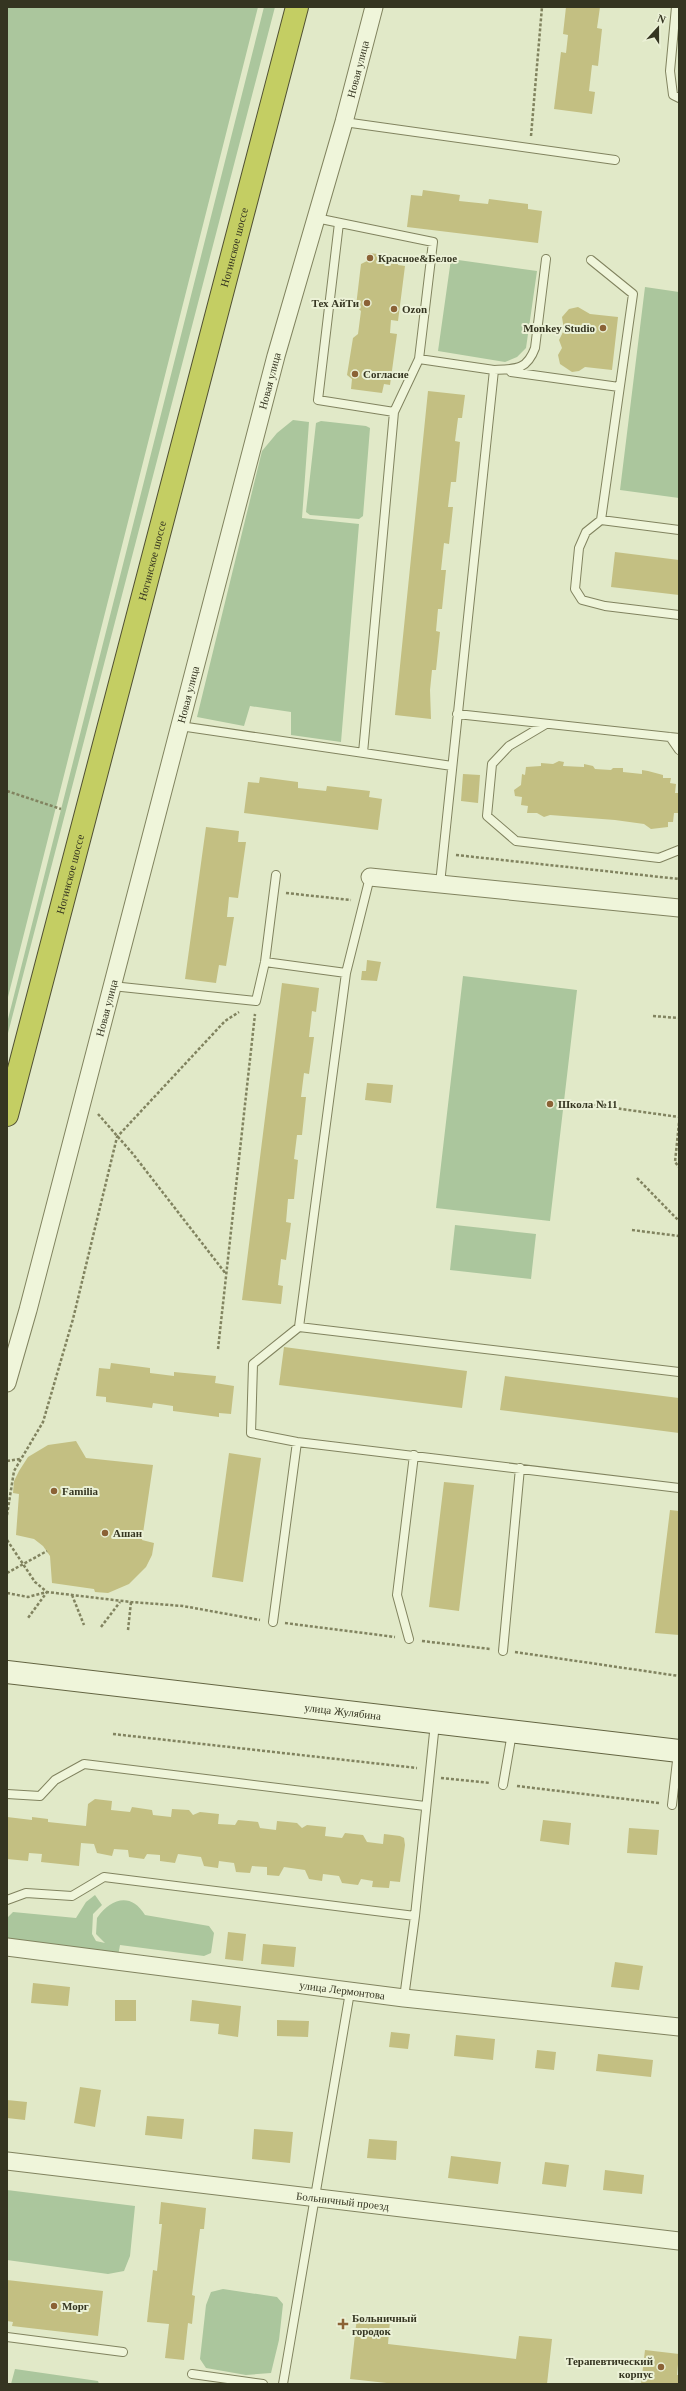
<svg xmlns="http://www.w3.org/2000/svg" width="686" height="2391" font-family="'Times New Roman',serif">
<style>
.green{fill:#abc69d}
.building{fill:#c3bf82}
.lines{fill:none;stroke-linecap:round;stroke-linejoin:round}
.lane-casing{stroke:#81835f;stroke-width:10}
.street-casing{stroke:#81835f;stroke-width:19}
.secondary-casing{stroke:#646542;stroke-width:24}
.highway-casing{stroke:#515132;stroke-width:24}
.path{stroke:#81835f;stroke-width:2.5;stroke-dasharray:3 2;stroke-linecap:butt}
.lane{stroke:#eff5da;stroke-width:8}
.street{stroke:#eff5da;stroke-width:17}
.secondary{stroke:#eff5da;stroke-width:22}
.highway{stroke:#c4ce63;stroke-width:22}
.poi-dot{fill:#8b6236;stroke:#ebf1d6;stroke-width:1.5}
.labels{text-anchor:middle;stroke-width:4;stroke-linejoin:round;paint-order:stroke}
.street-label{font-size:11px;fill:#353521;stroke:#ebf1d6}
.poi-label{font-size:11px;font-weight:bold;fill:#353521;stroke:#ebf1d6;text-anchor:start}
</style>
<rect width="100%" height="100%" fill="#e1e9c8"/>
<!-- green -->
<path class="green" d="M7,7H258L7,1001Z
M264,7H275L7,1037V1023Z
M451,259L537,271L526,348L517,357L505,362L438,351Z
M645,287L679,292V498L620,490Z
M293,420L309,422L302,518L359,524L341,742L291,735V712L250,706L244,726L197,717L262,451L277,433Z
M321,421L366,426L370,428L363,516L359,519L310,515L306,512L316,423Z
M463,976L577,990L550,1221L436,1208Z
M455,1225L536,1234L531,1279L450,1270Z
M95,1895L102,1905L93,1914L92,1934L96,1941L105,1943L96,1934L97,1918C111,1898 131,1892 145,1915L209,1926L214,1933L211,1953L204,1956L120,1945L118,1956L7,1939V1918L13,1912L76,1918L86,1902Z
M7,2190L135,2206L130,2256L124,2271L108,2274L7,2260Z
M223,2289L277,2297L283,2304L279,2340L271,2373L246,2375L206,2368L200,2359L206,2305L211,2292Z
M15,2369L98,2381L99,2384H11Z"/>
<!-- building -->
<path class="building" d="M566,7H600L597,28L602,29L598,66L592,65L589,91L595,92L592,114L554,109L561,52L566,53L568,35L563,34Z
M423,190L460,195L459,201L488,204L489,199L528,204V209L542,211L538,243L407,227L411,195L422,196Z
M368,253L399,256L398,265L405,266L398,321L391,320L390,333L397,334L390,385L384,384L382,393L351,389L352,379L347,375L353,338L358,334L361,311L356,306L361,264L367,261Z
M578,307L590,314L618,317L612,370L585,367L579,371L572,372L560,364L558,355L562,348L559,340L564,330L562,317L569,309Z
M428,391L465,395L462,418H458L455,441L460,442L456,482H451L448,507H453L449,544L444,543L441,570H446L442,609H438L436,631L440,632L436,670H432L430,690L431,719L395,715Z
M615,552L679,560V595L611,587Z
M559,761L564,762L563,766L584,767V764L593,766L595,769L611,770L613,768H623V772L642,774V770L648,771L663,775V778H671L670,783L676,784L675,793H679V813H674L673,822H668V827L651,829L644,824L615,820L550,815L544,817L537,813H527L528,806L521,805L522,797L515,796L514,790L521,785L522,774L525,775L526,767L541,766V763L553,764Z
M463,774L480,775L478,803L461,801Z
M260,777L298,782V788L326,791L327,786L370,791L369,797L382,799L378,830L244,813L248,782L259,783Z
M206,827L239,831L238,842H246L238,898L229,897L227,917H234L226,966L219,965L216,983L185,979Z
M367,960L381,962L377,981L361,980L362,971H366Z
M282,983L319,988L316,1012L312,1011L309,1037H314L309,1074L304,1073L301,1097H306L302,1135H297L294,1159L298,1160L294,1199H288L286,1222L291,1223L286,1260L281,1259L278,1285L283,1286L281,1304L242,1300Z
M367,1083L393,1085L391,1103L365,1100Z
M284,1347L467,1371L462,1408L279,1385Z
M111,1363L150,1368V1373L174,1376V1372L216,1376L215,1383L234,1386L231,1414L219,1413V1417L173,1411V1406L153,1403L152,1408L106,1402V1397L96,1396L99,1368L110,1369Z
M505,1376L679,1398V1433L500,1410Z
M76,1441L86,1458L153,1465L142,1540L154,1543L152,1555L146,1567L129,1584L108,1593L95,1592L94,1589L52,1583L50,1556L43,1546L34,1539L16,1535L19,1494L13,1493L14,1481L19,1471L28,1457L48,1445Z
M229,1453L261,1458L243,1582L212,1577Z
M444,1482L474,1485L459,1611L429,1607Z
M670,1510L679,1511V1635L655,1633Z
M95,1799L112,1801L111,1810L130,1812L132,1807L152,1810L153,1815L171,1817L172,1809L189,1810L193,1815L200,1812L219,1814L218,1824L235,1825L238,1820L258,1822L260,1828L276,1830L277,1821L297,1823L302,1828L307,1825L326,1827L325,1836L342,1838L345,1833L363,1835L367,1842L383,1844L384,1834L400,1836L404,1838L405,1845L400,1882L390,1881L389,1888L372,1887L373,1881L361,1879L358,1885L342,1883L339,1876L323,1874L322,1881L309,1879L305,1870L284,1867L279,1876L267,1875V1867L252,1866L250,1873L236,1872L234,1863L219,1861L218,1868L204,1866L201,1857L178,1854L175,1863L160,1861V1855L147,1854L144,1859L129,1857L128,1850L114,1849L112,1856L97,1853L94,1844L81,1843L79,1866L41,1862L42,1854L29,1853L28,1861L7,1859V1817L32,1820V1817L48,1819V1822L86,1826L88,1804Z
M543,1820L571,1823L569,1845L540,1841Z
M629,1828L659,1830L657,1855L627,1853Z
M228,1932L246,1934L243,1961L225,1959Z
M263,1944L296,1947L294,1967L261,1964Z
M615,1962L643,1966L639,1990L611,1987Z
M33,1983L70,1987L68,2006L31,2003Z
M115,2000H136V2021H115Z
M192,2000L241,2006L238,2037L218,2034L219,2024L190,2021Z
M277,2020L309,2021L308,2037L277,2036Z
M391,2032L410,2034L408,2049L389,2047Z
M456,2035L495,2039L493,2060L454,2056Z
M537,2050L556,2052L554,2070L535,2068Z
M598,2054L653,2060L651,2077L596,2071Z
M80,2087L101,2090L95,2127L74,2123Z
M7,2100L27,2102L25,2120L7,2118Z
M147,2116L184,2119L182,2139L145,2135Z
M254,2129L293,2132L290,2163L252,2159Z
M369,2139L397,2141L396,2160L367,2158Z
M451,2156L501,2162L498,2184L448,2178Z
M545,2162L569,2165L566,2187L542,2184Z
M605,2170L644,2175L642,2194L603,2190Z
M161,2202L206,2208L204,2229H200L192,2295L195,2296L192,2324L188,2323L184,2360L165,2358L169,2324L147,2322L153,2270L157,2271L162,2224H159Z
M7,2280L103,2291L98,2336L12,2326L13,2322L7,2321Z
M357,2317L390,2321L388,2344L516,2359L519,2336L552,2339L547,2384H396L350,2379Z
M645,2350L679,2354L677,2375H679V2384H641Z"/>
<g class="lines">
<!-- lane casing -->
<g class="lane-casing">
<path id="lane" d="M676,7L670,71L673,95L679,98
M344,122L615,160
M316,218L433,242L419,359L494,370L440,884
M339,223L318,400L394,412L419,359
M591,260L633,294L601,520L679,530
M494,370C516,369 527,370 535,348L546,259
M511,372L619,387
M601,520L586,532L579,548L575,589L582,600L605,606L679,615
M457,714L679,738
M546,724L509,746L492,764L487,816L516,841L659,858L679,850
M180,726L452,766
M670,737L679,750
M363,753L394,412
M370,877L346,973L299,1327L253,1364L251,1433L297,1442L679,1488
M265,962L346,973
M112,986L256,1001L265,962L276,875
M299,1327L679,1372
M273,1622L297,1442
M409,1639L397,1595L414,1455
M503,1651L520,1468
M503,1785L512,1733
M7,1794L40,1796L55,1780L84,1764L425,1806
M672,1805L678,1752
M7,1900L26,1893L72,1896L104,1877L415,1916L435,1723
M404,1998L415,1916
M7,2337L123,2352
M192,2374L263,2384
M283,2384L350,1992"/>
</g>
<!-- street casing -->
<g class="street-casing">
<g id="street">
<path d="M370,877L679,908"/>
<path id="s1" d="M7,1383L28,1310L276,356L344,122L374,7"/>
<path id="s2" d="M7,1947L404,1998L679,2027"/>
<path id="s3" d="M7,2161L679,2241"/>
</g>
</g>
<!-- secondary casing -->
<g class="secondary-casing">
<g id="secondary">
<path id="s4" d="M7,1672L679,1751"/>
</g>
</g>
<!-- highway casing -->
<g class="highway-casing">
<g id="highway">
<path id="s5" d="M7,1115L297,7"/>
</g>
</g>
<!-- path -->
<path class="path" d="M531,136L542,7
M7,791L61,809
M456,855L679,879
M286,893L351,900
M653,1016L679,1018
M564,1101L679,1117
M98,1114L133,1154L226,1274
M679,1123L675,1162L679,1167
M637,1178L679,1221
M632,1230L679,1236
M218,1349L255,1014
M7,1461L20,1459
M7,1515L14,1471L43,1422L73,1319L117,1137L225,1021L239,1012
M7,1540L35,1582L47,1592L28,1618
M7,1573L47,1551
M7,1593L28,1597L47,1592L131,1602L183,1606L260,1620
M72,1595L84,1625
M285,1623L395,1637
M101,1627L120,1602
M128,1630L131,1602
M422,1641L490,1649
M515,1652L679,1676
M113,1734L417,1768
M441,1778L490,1783
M517,1786L659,1803"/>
<!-- lane -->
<use href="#lane" class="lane"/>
<!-- street -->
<use href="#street" class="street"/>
<!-- secondary -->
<use href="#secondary" class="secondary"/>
<!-- highway -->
<use href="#highway" class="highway"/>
</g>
<!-- markers -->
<g class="poi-dot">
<circle cx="370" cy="258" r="4"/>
<circle cx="367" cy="303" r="4"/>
<circle cx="394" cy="309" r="4"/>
<circle cx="603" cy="328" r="4"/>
<circle cx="355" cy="374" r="4"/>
<circle cx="550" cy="1104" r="4"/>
<circle cx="54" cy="1491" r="4"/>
<circle cx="105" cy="1533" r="4"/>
<circle cx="54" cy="2306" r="4"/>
<path d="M341 2318h4v4h4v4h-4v4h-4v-4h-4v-4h4z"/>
<circle cx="661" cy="2367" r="4"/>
</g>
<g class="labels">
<!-- street labels -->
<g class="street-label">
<text dy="4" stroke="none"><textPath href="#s1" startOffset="1360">Новая улица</textPath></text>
<text dy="4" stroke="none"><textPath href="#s5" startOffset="897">Ногинское шоссе</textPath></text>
<text dy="4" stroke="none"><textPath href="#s1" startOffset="1036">Новая улица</textPath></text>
<text dy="4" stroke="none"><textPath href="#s5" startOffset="573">Ногинское шоссе</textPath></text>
<text dy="4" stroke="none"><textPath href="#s1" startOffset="712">Новая улица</textPath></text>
<text dy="4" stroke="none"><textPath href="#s5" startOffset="249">Ногинское шоссе</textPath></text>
<text dy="4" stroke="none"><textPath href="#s1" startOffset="388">Новая улица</textPath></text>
<text dy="4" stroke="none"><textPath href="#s4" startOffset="338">улица Жулябина</textPath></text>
<text dy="4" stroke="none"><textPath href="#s2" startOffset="338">улица Лермонтова</textPath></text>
<text dy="4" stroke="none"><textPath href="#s3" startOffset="338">Больничный проезд</textPath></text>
</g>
<!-- poi labels -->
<g class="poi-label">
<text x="378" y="262">Красное&amp;Белое</text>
<text x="359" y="307" text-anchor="end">Тех АйТи</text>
<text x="402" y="313">Ozon</text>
<text x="595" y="332" text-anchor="end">Monkey Studio</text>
<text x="363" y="378">Согласие</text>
<text x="558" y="1108">Школа №11</text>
<text x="62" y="1495">Familia</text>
<text x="113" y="1537">Ашан</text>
<text x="62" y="2310">Морг</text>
<text x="352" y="2322">Больничный<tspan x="352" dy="13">городок</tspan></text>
<text x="653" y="2365" text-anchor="end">Терапевтический<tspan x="653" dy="13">корпус</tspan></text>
</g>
</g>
<!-- border -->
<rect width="686" height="2391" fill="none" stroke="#353521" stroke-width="16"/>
<!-- north arrow -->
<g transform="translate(658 28) rotate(21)" stroke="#ebf1d6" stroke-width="3" paint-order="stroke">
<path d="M0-3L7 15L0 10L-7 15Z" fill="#353521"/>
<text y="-6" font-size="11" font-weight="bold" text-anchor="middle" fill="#353521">N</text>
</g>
</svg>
